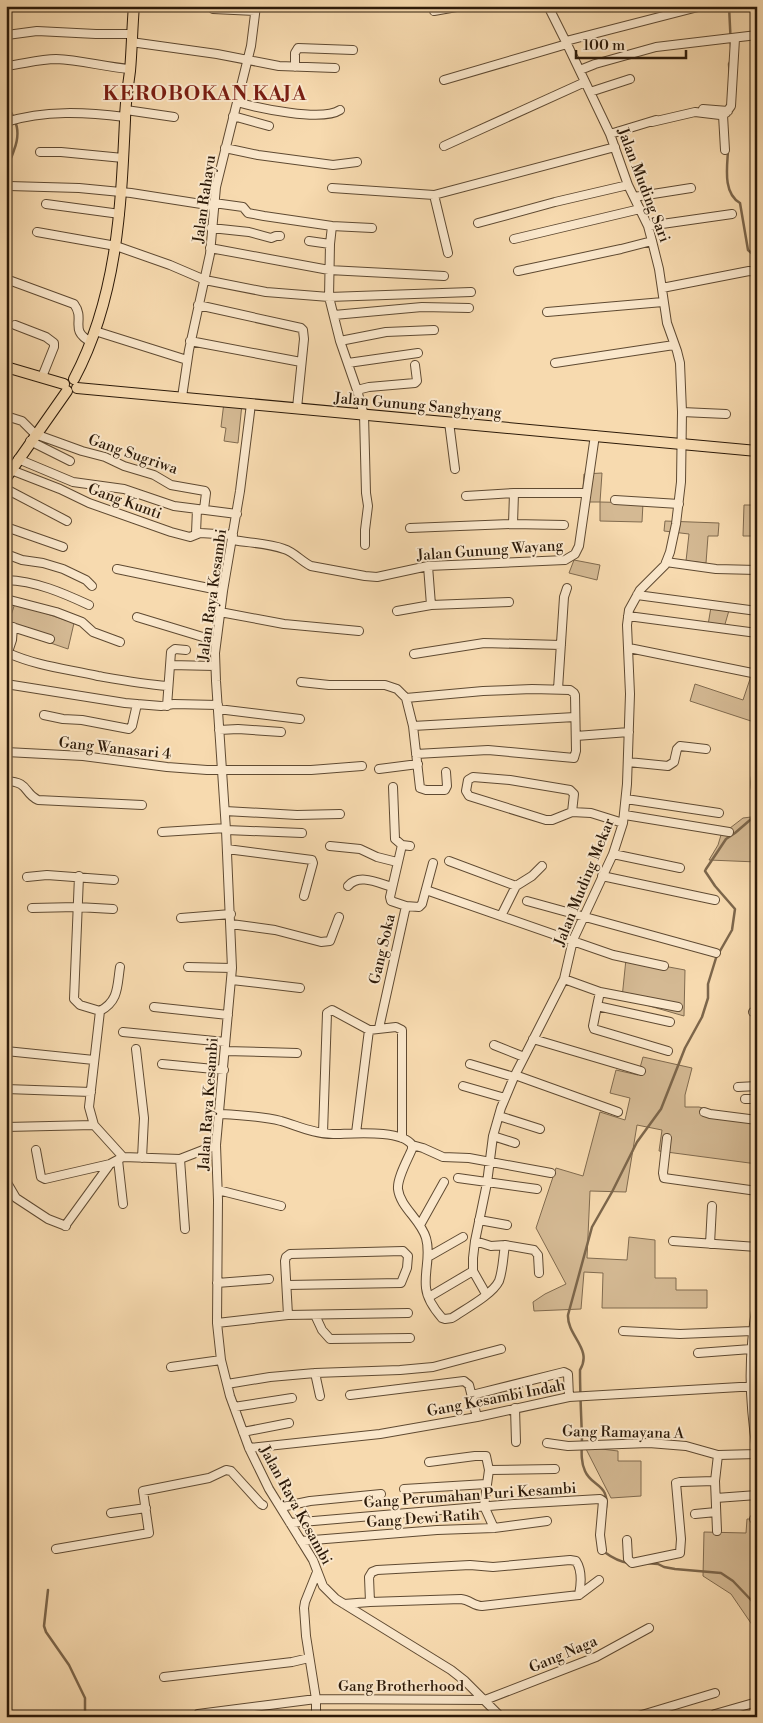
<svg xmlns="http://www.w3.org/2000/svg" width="763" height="1723" font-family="'Libre Bodoni',serif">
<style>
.green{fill:#d4b993;stroke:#806a4e}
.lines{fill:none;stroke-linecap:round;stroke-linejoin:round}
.stream{stroke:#7c664b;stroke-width:2.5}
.minor-casing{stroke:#5f4a32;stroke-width:10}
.major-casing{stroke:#2c1a09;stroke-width:12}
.minor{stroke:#fae7cb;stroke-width:8}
.major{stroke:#f7daaf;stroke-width:10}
.labels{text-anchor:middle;stroke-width:4;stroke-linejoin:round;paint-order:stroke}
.street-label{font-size:15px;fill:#2c1a09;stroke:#fae7cb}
.district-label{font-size:20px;font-weight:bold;letter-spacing:1px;fill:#7a1f14;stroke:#fae7cb}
</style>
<rect width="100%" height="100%" fill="#f7daaf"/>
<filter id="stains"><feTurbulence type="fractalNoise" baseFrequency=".004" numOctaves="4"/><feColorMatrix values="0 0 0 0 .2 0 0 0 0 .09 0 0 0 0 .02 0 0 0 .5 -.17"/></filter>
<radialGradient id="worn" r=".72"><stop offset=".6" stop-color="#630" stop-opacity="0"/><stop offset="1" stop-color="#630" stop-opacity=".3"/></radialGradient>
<!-- green -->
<path class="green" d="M224,402L242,404L238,443L224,441L226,428L221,427Z
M602,473L600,502L643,503L642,522L600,521V502H582L584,474Z
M744,505H757V536H743Z
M665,521L719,523L718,536H708L706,563L686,561L689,534L664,531Z
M574,560L600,565L597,580L569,573Z
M15,603L74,623L68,649L7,628Z
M711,607H730L723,631L708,625Z
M751,676L757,678V723L690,701L695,684L743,700Z
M751,817L757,818V862L709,860L718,845L721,835L743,818Z
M626,959L685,970L684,1016L622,998Z
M643,1057L692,1068L685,1095V1107H699L757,1123V1164L659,1151L662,1130L637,1125L626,1192L590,1191L587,1258L627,1260L629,1237L655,1240V1278H676V1290H707V1308H602L603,1273L584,1272L581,1309L534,1311L533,1302L545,1294L566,1284L536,1228L556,1168L583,1176L600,1112L625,1120L630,1098L610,1093L616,1070L638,1075Z
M585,1447L618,1451V1461H641V1496L611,1498Z
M747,1519H757V1632L731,1594L703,1576L704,1532L746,1533Z"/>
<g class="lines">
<!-- stream -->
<path class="stream" d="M729,6L731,47
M730,78L729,64L731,60
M6,104C17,121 21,132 14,150C12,156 11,161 6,165
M728,151C727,168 723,193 740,203L748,250L757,258
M757,764C751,774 748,790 757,799
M605,1513C612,1483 592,1488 585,1471C580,1460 582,1448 582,1436C581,1414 580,1392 580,1370C593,1349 567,1336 568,1315L592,1227L612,1192L637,1142L661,1109L685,1048L702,1017L708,998V984L716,958L732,930L735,909L715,886L705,871L706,869L726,839L735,833L757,814
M603,1551C611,1557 619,1562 629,1563
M645,1563L658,1564L664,1567L675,1569L721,1573L733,1581L752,1601L755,1611V1625L757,1629
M48,1590L44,1626L46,1632L69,1665L85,1698V1717"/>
<!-- minor casing -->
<g class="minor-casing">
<path id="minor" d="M213,9L255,11
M434,11L462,6
M7,35L37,31L96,34H132
M566,41L702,6
M131,42L217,54L279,66L335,68
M6,66C23,64 40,59 56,59C81,60 105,67 130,69
M295,67V53L298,48L353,50
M580,70L595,64L656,47L757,35
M444,80L567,44
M590,92L630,79
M237,102C258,108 322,122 340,110
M703,109L728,111
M126,110L174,117
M723,115L725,150
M233,116L269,126
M6,122C45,110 85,112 125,117
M652,122L695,112L720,115L726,113L731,106L735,39
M610,134L656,120
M444,146L585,82
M225,148L258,155L333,165L357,162
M40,152H61L123,158
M9,186L79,188L131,193L214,206
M332,188L434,195L615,147
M434,195L448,253
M634,197L691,188
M214,203L243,207L248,213L264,216L332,226L372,228
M46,204L120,214
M478,223L555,202L628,185
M332,226L330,244L329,297L340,341L357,390L364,415L366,493L368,506L365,530V545
M648,226L732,214
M211,228L249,232L271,238L276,236H280
M37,232L116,246L170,265L205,280L266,292L329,297L471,292
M514,239L640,209
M309,241L330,244
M210,248L329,270L444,276
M518,271L621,249L652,241
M6,279L74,304C86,320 68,330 91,342
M662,288L749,271L757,272
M198,305L301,328L303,330L304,339L297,408
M547,312L663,302
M334,315L422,307L469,308
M15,325L46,337L54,343V347L42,377
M95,331L187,360
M190,341L301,362
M340,341L386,332L434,330
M348,363L418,353
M555,363L674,345
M357,390L369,387L415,383L417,381L415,365
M182,397L189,350L210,254L216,187L251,46L256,6
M251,404L240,491L223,591L215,653L216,681L226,830L232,968L216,1145L218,1200L217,1323L221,1360L230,1396L249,1448L269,1489L313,1560L323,1586L336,1599L451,1670L465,1681L501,1717
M682,412L726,414
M6,416L22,421L35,434L82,451L105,457L124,466L154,475L171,485L205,491L206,493L204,509
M449,422L455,469
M30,441L70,461
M18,459L73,482L124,489L174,506L237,514
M6,468L60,489L89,503L171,532L190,537L200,533L233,535
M6,489L67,521
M514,493L513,524L564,525
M466,496L514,493H586
M615,500L679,504
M6,527L63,547
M410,528L513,524
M196,533L197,509
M233,540C249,543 268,543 284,549C294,552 301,561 311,566L365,576L377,577L428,566L565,560L575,554L579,546L595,435
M6,554L22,560L43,563L63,569L86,580L92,586
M666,562L716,569L757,570
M428,566L431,605
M117,569L223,591
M6,580C36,581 63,593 89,605
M637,595L757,611
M6,599L56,612L82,622L93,632L120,642
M397,611L431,605L509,602
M220,612L284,624L359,631
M628,616L757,633
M137,617L216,641
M6,625L50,639
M629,648L757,674
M8,653C37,666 67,669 98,676C121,680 143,684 167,686
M414,654L484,643L561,645
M7,655L12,640L13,627
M170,665L215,666
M301,682L329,685H385L397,689L406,698L413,726L420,788L426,790H445L447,786L446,772
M6,684L125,703L161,706L174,704L218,705
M558,689L564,597L567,588
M406,698L483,691L532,689L570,690L574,693L575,695L576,751L574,758L488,750L416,754
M167,706L171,652L175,649L186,650
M218,709L300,719
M44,715L63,719L82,720L129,729L132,726L137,704
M413,726L575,717
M219,730L238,729L281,732
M576,736L629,732
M6,752L83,756L167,767L207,770H311L362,766
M628,762L668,766L674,762L677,749L680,746L706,749
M379,769L418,764
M473,777L510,780L570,790L574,794L572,812L552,820H546L469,796L466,791L468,780Z
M6,781C30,782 23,793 38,800L142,805
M393,787L395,839L402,845L410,846
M626,799L719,813
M225,811L297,815L340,814
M572,812L591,813L623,823
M625,815L729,832
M226,830L302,833
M162,832L226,828
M402,845L390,897L391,901L406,906L419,907L422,904L433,863
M330,846L360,849L377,857L397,862
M227,849L312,860L313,863L304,896
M613,854L680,868
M449,861L516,886
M79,876L74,999L80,1005L100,1011
M602,876L715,900
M27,877L47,875L114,880
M348,886C359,873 378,883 392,887
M426,890L613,955L664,966
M527,901L716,953
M32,908L77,907L113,909
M501,916L516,886L532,876L542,866
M181,918L231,914
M231,924L275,930L321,942L330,941L339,917
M188,967L232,968
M564,979L600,992L597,1006L670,1022
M232,980L300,988
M600,992L678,1007
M597,1006L593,1026L594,1029L668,1051
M154,1007L228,1015
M100,1011L89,1107L94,1125L123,1157L180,1159L216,1145
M100,1011C119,1001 117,986 120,967
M753,1012L757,1013
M379,1028L406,906
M123,1032L225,1042
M533,1039L641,1071
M494,1045L524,1057
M136,1049L144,1118L142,1158
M6,1051L94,1060
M225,1051L297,1053
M162,1064L224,1070
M470,1064L514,1077
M515,1075L618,1112
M463,1086L505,1098
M738,1087L757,1086
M6,1089L91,1092
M745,1099H757
M704,1112L710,1114L757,1120
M220,1114C240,1115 261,1116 281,1121C298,1126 315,1134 333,1134C351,1134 401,1129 412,1145L423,1148L443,1157L469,1158L551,1173
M499,1116L540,1129
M6,1127L94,1125
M323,1133L327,1013L332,1010L369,1030L396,1027L402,1030V1138
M356,1133L369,1030
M493,1136L515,1143
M667,1138L663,1173L664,1178L757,1191
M412,1145V1149C408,1159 397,1178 398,1189C400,1207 421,1220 426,1238C431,1255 424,1271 426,1288C427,1298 435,1310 442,1318L445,1319L452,1318C465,1309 492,1295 499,1281C503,1270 503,1257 505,1245
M36,1150L41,1177L45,1179L110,1164L123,1157
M180,1159L185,1229
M118,1160L123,1204
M458,1178L537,1189
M6,1181L16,1198L48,1219L66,1226
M218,1190L281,1206
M479,1220L507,1225
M420,1225L444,1182
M65,1226L110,1164
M475,1241L491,1246L505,1245L534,1250L538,1255L539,1273
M673,1241L757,1247
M710,1244L712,1206
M428,1257L463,1237
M217,1283L269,1279
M287,1285L401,1283L407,1268L408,1256L403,1251L290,1254L286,1257L285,1261L288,1315
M486,1294L473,1271V1258L475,1241L487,1183L493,1136L501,1108L514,1077L564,979L573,940L613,854L623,823L627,784L630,694L627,625L629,610L640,590L665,565L670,552L676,524L681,482L682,412L680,363L677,351L667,323L659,269L652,241L648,226L628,185L610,134L567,44L548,6
M429,1297L473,1271
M757,1304C748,1357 749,1398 757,1451
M315,1315L322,1330L330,1339L410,1338
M217,1323L288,1315L408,1313
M623,1331L680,1334L752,1331
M698,1353L751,1349
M171,1367L221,1360
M315,1373L320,1396
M227,1384L270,1377L315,1373L400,1370L433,1367L501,1349
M350,1395L464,1381L469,1385L477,1417
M472,1395L564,1372L568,1374L569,1397
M234,1407L292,1398
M515,1408L516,1442
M243,1432L289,1423
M547,1443L568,1446L649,1443L686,1446L718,1455L757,1454
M249,1448L380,1434L477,1417L569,1397L757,1386
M429,1462L475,1456H486L489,1470L484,1506L494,1528
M489,1470L555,1469
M404,1489L486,1484
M716,1498L757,1495
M281,1507L310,1501L381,1494
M111,1513L146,1508
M695,1514L716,1512
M754,1519H757
M290,1523L514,1504L600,1499L603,1501L600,1535L602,1550
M717,1531L715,1481L718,1455
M627,1540L628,1559L632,1563L680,1553L681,1539L676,1483L680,1482L715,1481
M301,1541L437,1530L494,1528L547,1521
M56,1549L149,1533L143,1491L209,1478L226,1470L231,1471L261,1504L263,1505
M370,1602L369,1577L372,1572L377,1570L470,1565L493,1567L570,1560L576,1561C582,1570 581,1585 579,1595
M344,1604L370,1602L461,1599C470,1600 474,1606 482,1606L579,1595L599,1580
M164,1677L292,1662L309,1658
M198,1714L316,1699L485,1700L596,1657L649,1628
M316,1717V1699L306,1636L304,1608L305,1602L317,1572
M635,1717L715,1693
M711,1717L715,1714L757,1702"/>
</g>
<!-- major casing -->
<g class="major-casing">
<path id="major" d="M6,367L64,384
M74,379C117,298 121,209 125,120C125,104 128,87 130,71C132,49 132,28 134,6
M77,388L757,451
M6,478L67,391"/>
</g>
<!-- minor -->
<use href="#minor" class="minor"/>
<!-- major -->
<use href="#major" class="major"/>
</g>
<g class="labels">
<!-- street labels -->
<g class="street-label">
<text transform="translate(644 185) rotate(69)" y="5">Jalan Muding Sari</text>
<text transform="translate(204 199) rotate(-82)" y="5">Jalan Rahayu</text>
<text transform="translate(418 405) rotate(5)" y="5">Jalan Gunung Sanghyang</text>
<text transform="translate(133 454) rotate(19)" y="5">Gang Sugriwa</text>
<text transform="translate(125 501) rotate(20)" y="5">Gang Kunti</text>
<text transform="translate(490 550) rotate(-4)" y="5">Jalan Gunung Wayang</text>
<text transform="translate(212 595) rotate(-82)" y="5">Jalan Raya Kesambi</text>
<text transform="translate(115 748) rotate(6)" y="5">Gang Wanasari 4</text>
<text transform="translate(584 882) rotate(-68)" y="5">Jalan Muding Mekar</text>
<text transform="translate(382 949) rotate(-77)" y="5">Gang Soka</text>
<text transform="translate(208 1104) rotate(-86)" y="5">Jalan Raya Kesambi</text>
<text transform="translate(496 1398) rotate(-11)" y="5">Gang Kesambi Indah</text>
<text transform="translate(623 1432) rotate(1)" y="5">Gang Ramayana A</text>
<text transform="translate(470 1495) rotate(-4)" y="5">Gang Perumahan Puri Kesambi</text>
<text transform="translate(296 1505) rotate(61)" y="5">Jalan Raya Kesambi</text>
<text transform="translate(423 1518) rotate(-4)" y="5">Gang Dewi Ratih</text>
<text transform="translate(563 1654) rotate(-23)" y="5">Gang Naga</text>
<text x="401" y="1691">Gang Brotherhood</text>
</g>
<!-- district labels -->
<g class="district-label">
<text x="205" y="100">KEROBOKAN KAJA</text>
</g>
</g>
<!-- margin -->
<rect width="763" height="1723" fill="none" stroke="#f7daaf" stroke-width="25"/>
<rect x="8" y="8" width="748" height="1708" fill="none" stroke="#2c1a09" stroke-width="2.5"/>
<rect x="12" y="12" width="738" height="1698" fill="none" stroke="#2c1a09"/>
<!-- scale -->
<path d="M576 50v8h110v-8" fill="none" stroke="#2c1a09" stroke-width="2.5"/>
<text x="583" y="50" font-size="15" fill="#2c1a09" stroke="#fae7cb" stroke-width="4" paint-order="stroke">100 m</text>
<rect width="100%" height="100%" filter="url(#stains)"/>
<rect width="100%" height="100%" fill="url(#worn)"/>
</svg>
